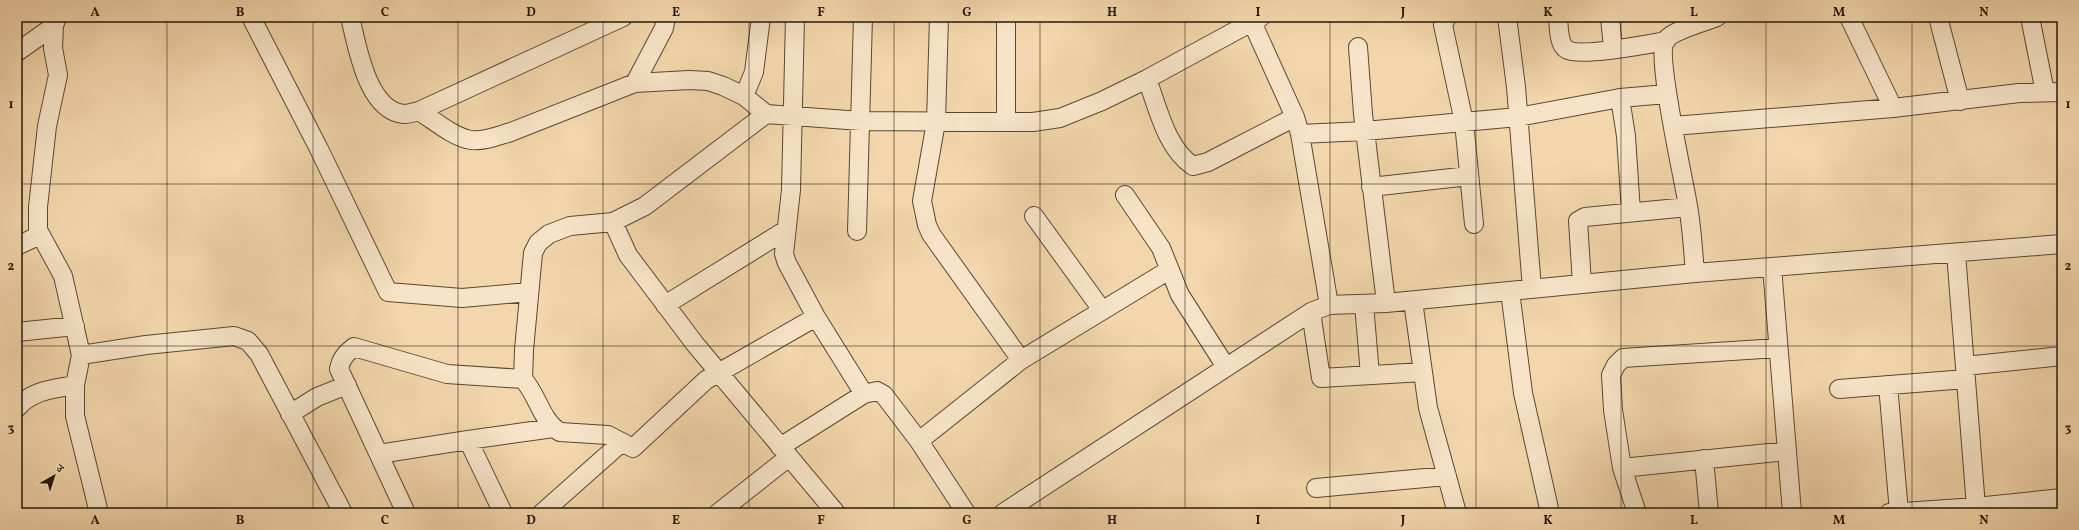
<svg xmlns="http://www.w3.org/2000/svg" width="2079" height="530" font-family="Vollkorn,'Noto Serif Devanagari',serif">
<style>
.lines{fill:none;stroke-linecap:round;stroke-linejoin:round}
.minor-casing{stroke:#594832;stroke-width:20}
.minor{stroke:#f7e4c8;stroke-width:18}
.grid{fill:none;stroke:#26190a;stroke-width:1;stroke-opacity:0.55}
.neatline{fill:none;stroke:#26190a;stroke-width:1.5}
.grid-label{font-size:13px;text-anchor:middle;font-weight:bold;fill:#26190a}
</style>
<rect width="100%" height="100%" fill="#f3d6ab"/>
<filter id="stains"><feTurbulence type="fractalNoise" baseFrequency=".005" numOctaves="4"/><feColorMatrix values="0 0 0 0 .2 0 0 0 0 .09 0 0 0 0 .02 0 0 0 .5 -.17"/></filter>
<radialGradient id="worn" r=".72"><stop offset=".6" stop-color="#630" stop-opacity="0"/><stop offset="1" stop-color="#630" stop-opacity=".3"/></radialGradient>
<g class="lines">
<!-- minor casing -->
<g class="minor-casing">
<path id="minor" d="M57,17L54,26L53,48L58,75L47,126L38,207V230L63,276L81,355
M251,17L319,149L388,292L462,298L529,292
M350,17C357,45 367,111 404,114C409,114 415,112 419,111C435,121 453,137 471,140C484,142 500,135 511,132L635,83L689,80L708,81L723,86L744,96L766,114
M795,17L791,190L784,254L787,263L816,317L864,394
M939,17L936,122L922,201L927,225L931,234L1021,360
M1447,17L1443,25L1464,122L1474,224
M1507,17L1516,87L1532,289
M1558,17C1559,26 1558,43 1566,49C1578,58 1648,44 1666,41
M1610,17L1613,49
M1849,17L1893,108
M1938,17L1960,101
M2030,17L2045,92
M1252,22L1295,117L1300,134L1329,305
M1358,47L1363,114L1386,303
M17,52L54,26
M1147,79C1158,108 1166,148 1193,166L1208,162L1295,117
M635,83L664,28L666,17
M744,96L754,72L761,17
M1620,98L1626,136L1631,212
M419,111L623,17
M1006,120V17
M1673,126L1893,108L2019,93L2062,92
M1300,134L1365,131L1518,117L1620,98L1667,94
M1371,187L1469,176
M1125,195L1161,248L1180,295L1226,367
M1034,216L1102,310
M613,222L628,255L695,344L836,513
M857,231L863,17
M17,246L40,235
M1956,253L1976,507
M1772,267L1792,513
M1695,273C1693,251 1692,228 1688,206C1684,181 1656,57 1665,41C1672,30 1705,22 1717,17
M1582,284L1578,221L1585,217L1688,207
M1510,291L1523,393L1550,513
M1413,301L1428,408L1457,513
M1364,304L1370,375
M665,305L786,230
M1311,312L1321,378L1423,372
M17,332L75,326
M1965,366L2062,356
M523,379L524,350L533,253L538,243L549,234L570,226L613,222L645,206L766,114L861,121L1033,122L1060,118L1102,101L1147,79L1261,17
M1888,385L1899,512
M1839,389L1966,379
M17,408C32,390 54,389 75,385
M290,414L317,397L347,385
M919,441L1021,360L1169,270
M780,447L864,394L877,391L884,395L919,441L966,513
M379,454L468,440
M1704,459L1709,513
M1622,468L1787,451
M1316,488L1447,476
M99,513L75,416V385L81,355L146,345L234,336L248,341L259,354L343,513
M406,513L339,369C341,359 345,354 354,347L447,374L523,379C538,395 541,421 560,432L608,435L633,448L706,380L816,317
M503,513L468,440L553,428
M542,513L622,442
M718,513L789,457
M1003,513L1311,312L1329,305L1386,303L1695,273L2062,244
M1637,513L1622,468L1613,410L1611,375L1616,365L1623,358L1778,348
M1889,513L1976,507L2062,498"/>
</g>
<!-- minor -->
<use href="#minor" class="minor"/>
</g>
<!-- grid -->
<path class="grid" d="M167,17V513M313,17V513M458,17V513M603,17V513M749,17V513M894,17V513M1040,17V513M1185,17V513M1330,17V513M1476,17V513M1621,17V513M1766,17V513M1912,17V513M17,184H2062M17,346H2062"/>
<!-- margin -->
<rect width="2079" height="530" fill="none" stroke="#f3d6ab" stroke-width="44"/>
<!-- north arrow -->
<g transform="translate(54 476) rotate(39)" stroke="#f7e4c8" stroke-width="3" paint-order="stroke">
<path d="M0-3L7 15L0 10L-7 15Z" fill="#26190a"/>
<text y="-6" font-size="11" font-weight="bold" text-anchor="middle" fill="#26190a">उ</text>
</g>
<rect x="22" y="22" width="2035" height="486" class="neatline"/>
<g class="grid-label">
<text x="95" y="16">A</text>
<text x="240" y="16">B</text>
<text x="385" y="16">C</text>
<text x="531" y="16">D</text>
<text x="676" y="16">E</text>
<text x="821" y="16">F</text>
<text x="967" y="16">G</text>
<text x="1112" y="16">H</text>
<text x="1258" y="16">I</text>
<text x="1403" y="16">J</text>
<text x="1548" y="16">K</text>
<text x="1694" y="16">L</text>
<text x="1839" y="16">M</text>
<text x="1984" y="16">N</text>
<text x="11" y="108">1</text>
<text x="2068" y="108">1</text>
<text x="11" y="270">2</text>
<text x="2068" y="270">2</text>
<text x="11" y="432">3</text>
<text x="2068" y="432">3</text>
<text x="95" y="524">A</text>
<text x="240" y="524">B</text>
<text x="385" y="524">C</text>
<text x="531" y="524">D</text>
<text x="676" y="524">E</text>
<text x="821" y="524">F</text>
<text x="967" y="524">G</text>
<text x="1112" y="524">H</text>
<text x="1258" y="524">I</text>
<text x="1403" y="524">J</text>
<text x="1548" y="524">K</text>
<text x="1694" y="524">L</text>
<text x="1839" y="524">M</text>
<text x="1984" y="524">N</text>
</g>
<rect width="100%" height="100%" filter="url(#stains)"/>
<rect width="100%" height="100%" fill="url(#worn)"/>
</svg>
